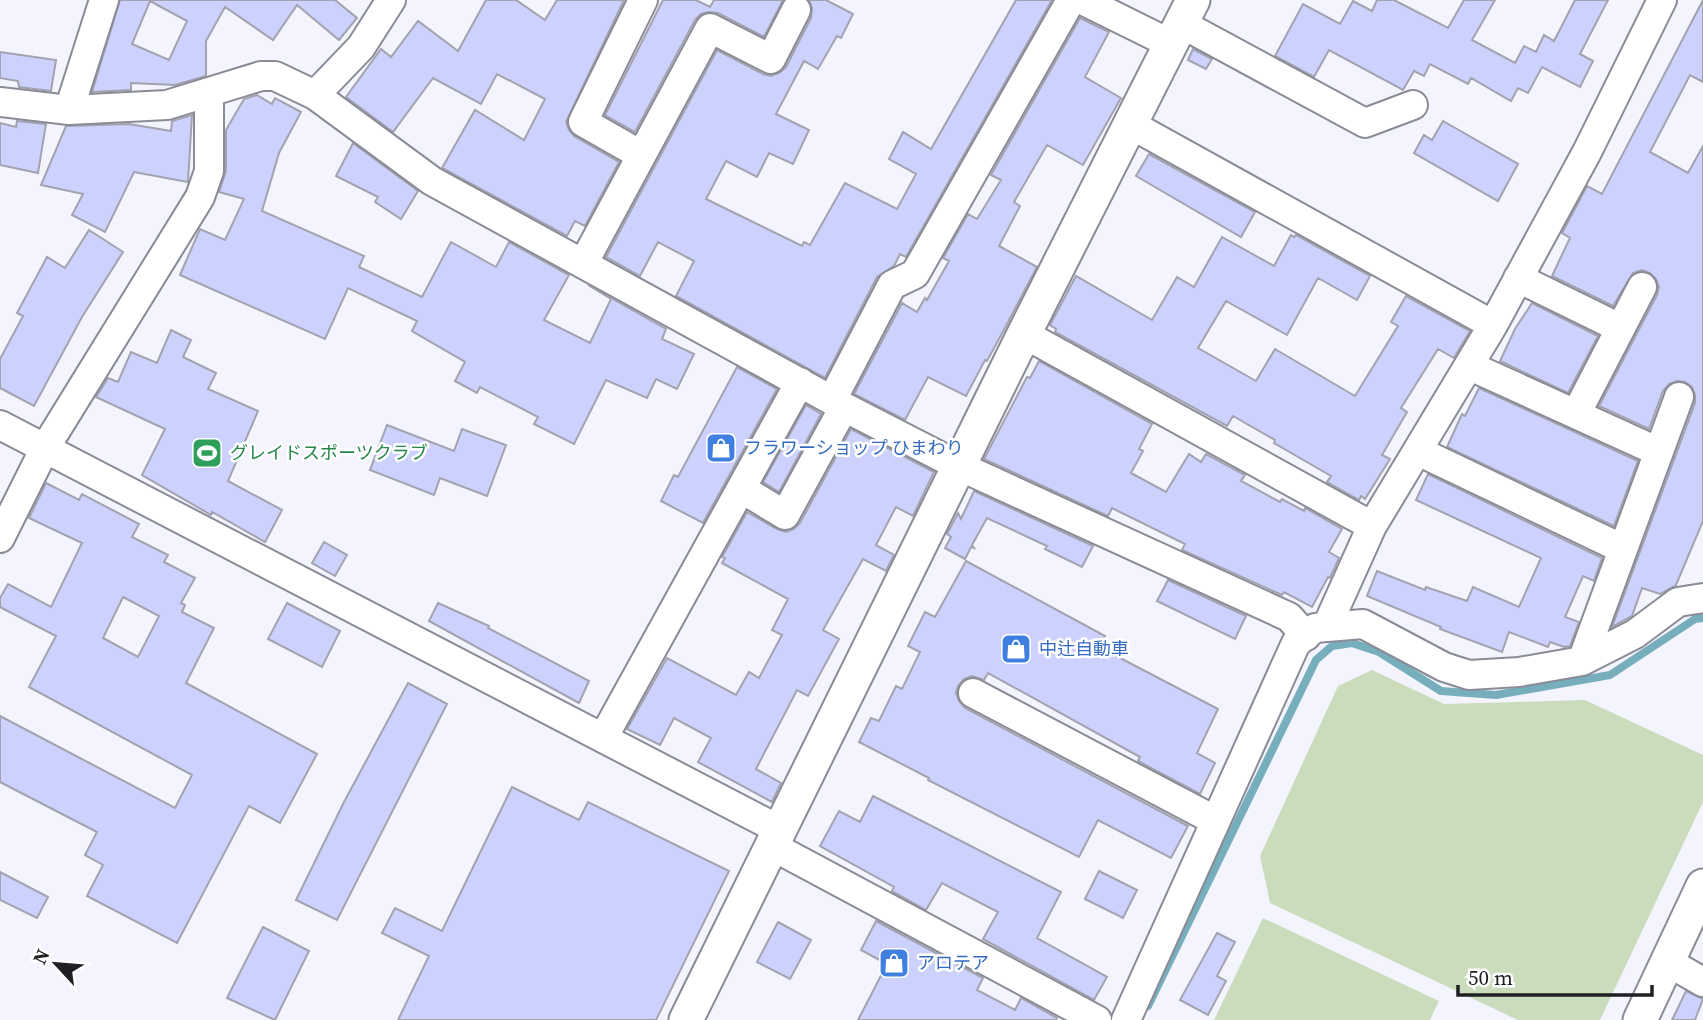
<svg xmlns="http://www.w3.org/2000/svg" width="1703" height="1020" font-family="'Source Serif 4','Noto Sans JP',serif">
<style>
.green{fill:#cbdcbd}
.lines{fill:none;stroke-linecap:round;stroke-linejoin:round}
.stream{stroke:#76aebc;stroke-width:8}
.building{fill:#cdd1fe;stroke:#a2a3af;stroke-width:2;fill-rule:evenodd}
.minor-casing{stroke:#898b96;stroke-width:32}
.tertiary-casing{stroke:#898b96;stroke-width:37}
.minor{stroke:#fff;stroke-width:28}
.tertiary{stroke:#fff;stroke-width:33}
.labels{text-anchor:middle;stroke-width:5;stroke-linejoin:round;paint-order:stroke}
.shop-label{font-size:18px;fill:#366cbe;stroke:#fff;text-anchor:start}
.leisure-label{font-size:18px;fill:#27864d;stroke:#fff;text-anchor:start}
</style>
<rect width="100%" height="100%" fill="#f3f4fe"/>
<!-- green -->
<path class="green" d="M1372,670L1444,704L1585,700L1703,755V802L1600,1020H1518L1270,903L1260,856L1338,686Z
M1263,918L1439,1001L1430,1020H1214Z"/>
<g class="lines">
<!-- stream -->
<path class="stream" d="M1148,1006L1316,660L1332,646L1352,643L1379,652L1441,691L1496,695L1610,675L1695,619L1703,618"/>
</g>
<!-- building -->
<path class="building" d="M120,0H335L357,18L339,40L297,5L273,40L225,7L206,41V76L175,85L131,83V90L92,92ZM150,1L187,21L169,60L132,44Z
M486,0H516L545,20L557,0H624L566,122L569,130L574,136L619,162L585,226L575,221L567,236L442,168L475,110L524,140L545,99L497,74L481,104L433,78L393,132L346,97L381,49L391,57L418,21L458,51Z
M663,0H696L710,7L714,0H783L764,37L718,13L709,12L701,14L695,20L635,132L605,115Z
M809,0H826L853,14L841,38L837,36L818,69L804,61L776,114L809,130L793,164L769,153L757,177L726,161L706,199L802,246L804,242L810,245L845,183L897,209L916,174L889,159L903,132L931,149L1016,0H1052L906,257L900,254L894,266L877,277L825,378L676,296L694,261L658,242L640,276L606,257L717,50L763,74L771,76L779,73L786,67L811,18L812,8Z
M1377,0H1394L1448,28L1464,0H1495L1472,40L1515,63L1524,46L1536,52L1544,35L1554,41L1575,0H1608L1580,54L1593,61L1580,87L1542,67L1528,93L1518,88L1511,101L1471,78L1468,84L1430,64L1424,76L1414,71L1403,90L1329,50L1314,77L1275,56L1303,4L1340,24L1353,1L1372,11Z
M1703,0V82L1690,75L1650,152L1688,173L1703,146V521L1676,585L1660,594L1642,588L1632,616L1612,627L1695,403V395L1692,387L1685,382L1677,381L1669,384L1663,391L1649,429L1599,406L1657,295L1659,287L1656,279L1650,273L1642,270L1633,273L1613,306L1552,276L1570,238L1562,233L1587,186L1602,194Z
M1080,18L1109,32L1085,77L1121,98L1083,165L1047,145L1014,202L1020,206L999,246L1037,267L1006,326L987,361L985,360L966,396L928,377L905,420L854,394L902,303L917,312L925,298L927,300L949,261L943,258L968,214L977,219L1001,180L991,175Z
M1193,49L1212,59L1206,69L1188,60Z
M0,52L56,60L51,91L19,87L18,81L0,78Z
M257,95L272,104L275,98L301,112L279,153L262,211L364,256L359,267L422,297L451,242L496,267L509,242L569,275L544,320L590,343L611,299L588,285L666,329L662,339L694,354L677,389L656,379L647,398L606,380L574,444L534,424L538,417L480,387L477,393L455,381L465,362L412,331L417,321L348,288L325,339L180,275L200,229L225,240L244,199L219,192L226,171V130L244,99Z
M192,115L188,182L134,172L105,232L72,215L83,194L41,185L66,126L129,124L171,131L172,121Z
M17,121L46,124L38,173L0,165V123L16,127Z
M1443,121L1518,164L1498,201L1414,153L1424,135L1432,140Z
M353,143L418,191L401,219L375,202L378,197L336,176Z
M1149,154L1255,212L1241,237L1136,176Z
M89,230L123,252L82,317L34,406L0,388V359L23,316L17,313L47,257L65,268Z
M1291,235L1294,237L1296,235L1370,276L1357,300L1318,278L1287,335L1226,301L1198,348L1256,381L1275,349L1355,396L1398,326L1391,322L1406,296L1470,331L1454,358L1438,349L1401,408L1407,412L1382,455L1390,459L1365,499L1361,496L1359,500L1327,482L1331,476L1274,443L1275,440L1233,416L1227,426L1055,332L1056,329L1050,325L1076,276L1152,320L1177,277L1194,287L1222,237L1274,266Z
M1532,303L1598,336L1568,393L1500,361L1515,329Z
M171,330L191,340L183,357L216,373L208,389L258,411L228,481L282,510L265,542L212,512L211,515L142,475L165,429L96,397L108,378L118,382L131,352L157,363Z
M1039,361L1152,424L1139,449L1143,451L1131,473L1166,492L1189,454L1201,462L1206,454L1245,475L1241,481L1280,502L1282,499L1304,511L1305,508L1342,529L1329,552L1339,558L1330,578L1328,577L1312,607L1284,592L1282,595L1182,550L1185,544L1112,508L1108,516L984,459L1027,377L1030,378Z
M737,367L777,389L703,523L661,501L674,475L678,477Z
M1479,388L1638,461L1614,526L1447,447L1462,414L1465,416Z
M806,405L821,414L779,492L763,482Z
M387,425L454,451L462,429L506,445L487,496L440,478L434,495L370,470Z
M851,429L934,472L913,516L896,507L876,545L894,555L886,571L863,559L823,630L839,639L808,696L797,690L756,769L781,783L772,802L698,762L711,738L674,718L660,745L627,729L667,658L736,695L749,672L759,678L782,635L772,630L788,599L722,563L725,558L722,557L747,512L777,529L786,532L794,529L800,523Z
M1428,474L1602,558L1594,581L1583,576L1565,617L1579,622L1570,646L1564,647L1550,642L1548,647L1509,632L1502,652L1440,629L1441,627L1367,596L1377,571L1425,590L1426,587L1467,601L1473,587L1519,607L1541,558L1416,500Z
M46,483L79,500L82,494L139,524L132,537L168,555L164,562L195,578L181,603L185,605L182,612L214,628L186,683L317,754L280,823L249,806L177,943L87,896L103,865L85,855L97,832L0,782V716L175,808L192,775L29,687L56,636L0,607V598L8,584L51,607L82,543L29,518ZM123,597L159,616L138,657L103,638Z
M974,491L1093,546L1082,567L1045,549L1047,546L987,518L972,545L974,548L971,547L965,559L945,548L951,537L947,534L958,513L961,519Z
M324,542L347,555L335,576L312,563Z
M966,561L1105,636L1099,647L1218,709L1197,753L1215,763L1200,794L1138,761L1140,757L988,673L984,680L972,676L964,679L958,686L956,693L959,701L965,708L1188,826L1171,858L1098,820L1079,857L928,780L929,778L859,742L871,718L879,721L896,686L902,689L920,652L908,646L925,612L935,617Z
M1168,580L1246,616L1235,639L1157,601Z
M287,603L340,631L322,667L268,639Z
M438,603L489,626L488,628L589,681L579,703L429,621Z
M408,683L447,704L337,920L296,900L344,802Z
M512,787L579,820L588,802L729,871L656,1020H398L429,956L382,933L395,908L442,931Z
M873,796L1061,892L1037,938L1107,977L1094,1000L983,939L998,912L942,883L926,910L892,891L894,887L820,846L839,811L860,822Z
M1099,871L1137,890L1123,918L1085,899Z
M0,872L48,897L37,918L0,900Z
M876,921L983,978L977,990L1015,1010L1021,998L1057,1018L1056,1020H858L887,964L861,950Z
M778,922L811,940L790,979L757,962Z
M263,927L309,951L275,1020L227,998Z
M1217,933L1235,942L1217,976L1226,981L1208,1015L1180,1000Z
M1686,991L1703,999L1695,1020H1672Z"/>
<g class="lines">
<!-- minor casing -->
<g class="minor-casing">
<path id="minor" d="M1082,0L1171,44
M1182,24L1365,123L1413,105
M315,95L361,47L391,0
M0,102L69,110L167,105L261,76H275L315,95L432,181L844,407L959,466L1289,617L1306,636
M69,110L104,0
M1130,124L1493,325
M641,155L583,122L643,0
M583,264L710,28L771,59L796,10
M1518,278L1620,328
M1024,334L1372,526
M1470,366L1659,452
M832,400L892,285L915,274L1071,0
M1576,414L1642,287
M0,425L780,830
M1418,451L1623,549
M752,495L785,515L844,407
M0,538L45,448L200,197L209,171V93
M1327,626L1372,526L1493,325L1587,152L1662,0
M1582,661L1679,397
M973,693L1216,821
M603,738L800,382
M772,846L1097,1020
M1668,962L1703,982
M1126,1020L1296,643L1315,628L1363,624L1444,667L1469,675L1519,672L1582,661L1635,634L1678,602L1703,598"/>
</g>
<!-- tertiary casing -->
<g class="tertiary-casing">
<path id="tertiary" d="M686,1020L1024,334L1193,0
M1640,1020L1703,886"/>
</g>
<!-- minor -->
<use href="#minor" class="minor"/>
<!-- tertiary -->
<use href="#tertiary" class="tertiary"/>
</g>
<!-- icons -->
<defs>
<g id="shop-square" transform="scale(1.575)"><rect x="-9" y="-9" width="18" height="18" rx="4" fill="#3f7fe0" stroke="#fff"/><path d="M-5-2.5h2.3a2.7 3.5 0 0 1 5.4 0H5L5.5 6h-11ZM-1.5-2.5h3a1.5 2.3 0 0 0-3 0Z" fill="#fff"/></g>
<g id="stadium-square" transform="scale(1.575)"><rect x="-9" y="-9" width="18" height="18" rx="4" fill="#2e9e5b" stroke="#fff"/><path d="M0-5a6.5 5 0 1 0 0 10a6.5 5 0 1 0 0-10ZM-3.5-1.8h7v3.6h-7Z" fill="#fff"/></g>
</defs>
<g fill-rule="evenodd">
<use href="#shop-square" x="721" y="448"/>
<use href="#stadium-square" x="207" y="453"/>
<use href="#shop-square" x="1016" y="649"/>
<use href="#shop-square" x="894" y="963"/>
</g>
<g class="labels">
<!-- shop labels -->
<g class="shop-label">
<text x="744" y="454">フラワーショップ ひまわり</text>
<text x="1039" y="655">中辻自動車</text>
<text x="917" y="969">アロテア</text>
</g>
<!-- leisure labels -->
<g class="leisure-label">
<text x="230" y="459">グレイドスポーツクラブ</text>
</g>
</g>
<!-- north arrow -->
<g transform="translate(56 964) rotate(296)" stroke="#ffffff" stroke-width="5" paint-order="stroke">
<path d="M0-5L12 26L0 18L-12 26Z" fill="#1f1f24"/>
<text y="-10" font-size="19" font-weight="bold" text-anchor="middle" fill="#1f1f24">N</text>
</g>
<!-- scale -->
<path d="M1458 985v10h194v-10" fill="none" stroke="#1f1f24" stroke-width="3.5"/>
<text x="1468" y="985" font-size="21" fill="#1f1f24" stroke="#ffffff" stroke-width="5" paint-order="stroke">50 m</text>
</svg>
